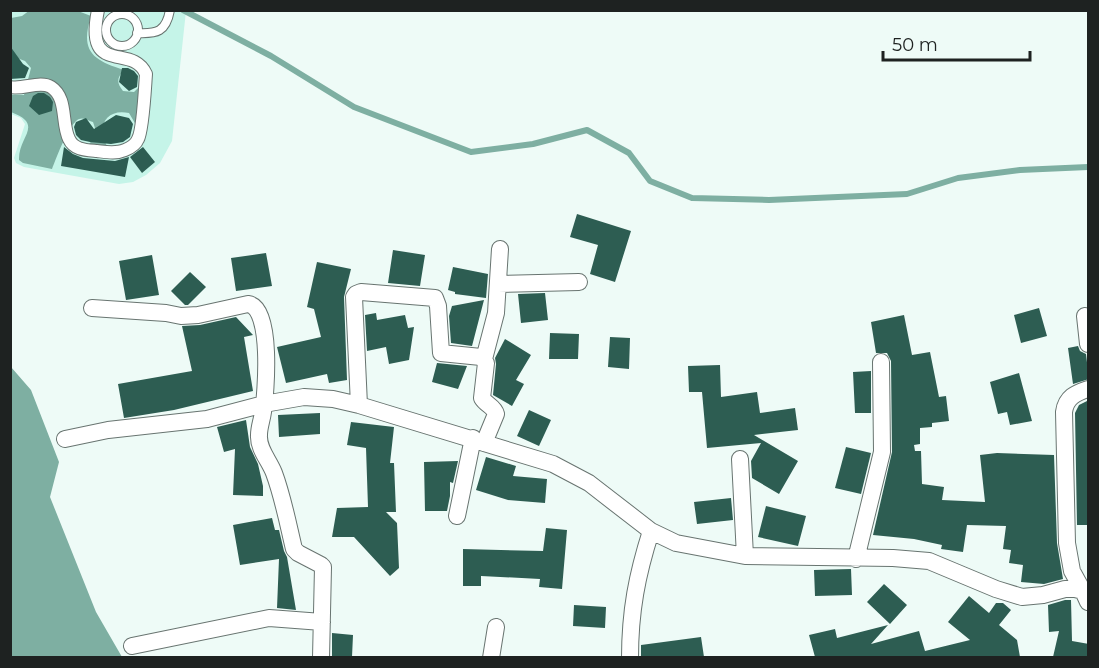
<svg xmlns="http://www.w3.org/2000/svg" width="1099" height="668" font-family="Montserrat,sans-serif">
<style>
.green{fill:#c5f4e8}
.water{fill:#7eafa2}
.lines{fill:none;stroke-linecap:round;stroke-linejoin:round}
.stream{stroke:#7eafa2;stroke-width:6}
.building{fill:#2d5d52}
.service-casing{stroke:#687470;stroke-width:10}
.pedestrian-casing{stroke:#687470;stroke-width:14}
.minor-casing{stroke:#687470;stroke-width:18}
.service{stroke:#fff;stroke-width:8}
.pedestrian{stroke:#fff;stroke-width:12}
.minor{stroke:#fff;stroke-width:16}
</style>
<rect width="100%" height="100%" fill="#eefbf7"/>
<!-- green -->
<path class="green" d="M10,11H186L172,141L160,163L146,175L133,182L119,184L24,167L16,163L14,158L25,124L21,118L11,114Z"/>
<!-- water -->
<path class="water" d="M30,10L78,11L91,16C80,51 92,60 124,70C117,78 116,82 123,91L134,92L140,86L136,125L129,113C106,108 96,127 107,146L89,144C97,136 97,133 93,122C89,121 84,117 79,119C69,123 56,159 52,169L23,163L19,160C18,136 45,125 11,112V95H24L31,68L25,61L17,58L11,62V18L22,16Z
M11,367L31,390L59,462L50,497L96,612L122,657H11Z"/>
<g class="lines">
<!-- stream -->
<path class="stream" d="M183,10L271,56L354,107L471,152L533,144L587,130L629,153L650,181L692,198L769,200L907,194L958,178L1020,170L1088,167"/>
</g>
<!-- building -->
<path class="building" d="M10,46L23,64L29,68L25,78L10,79Z
M122,68H128L134,71L138,76L137,87L129,91L119,82Z
M38,93H44L50,97L53,102L52,111L39,115L29,106L33,96Z
M116,115L129,118L133,124L130,137L123,142L111,144L90,142L81,140L76,135L74,127L76,122L86,118L94,129Z
M64,147L73,154L83,158L115,161L129,157L125,177L61,166Z
M143,147L155,162L142,173L130,157Z
M577,214L631,231L615,282L590,274L598,245L570,237Z
M393,250L425,255L420,286L388,283Z
M266,253L272,286L236,291L231,258Z
M152,255L159,295L126,300L119,261Z
M317,262L351,269L344,297L347,380L329,383L327,374L286,383L277,347L321,337L314,309L307,307Z
M453,267L488,274L486,298L455,294V292L448,290Z
M190,272L206,287L188,305H185L171,291Z
M545,293L548,320L521,323L518,294Z
M484,300L472,346L451,343L449,316L452,306Z
M1039,308L1047,336L1021,343L1014,315Z
M376,313L377,320L405,315L408,328L414,327L409,360L389,364L386,347L367,351L365,315Z
M904,315L912,355L930,352L939,397L946,396L949,421L932,423V427L920,428V444L914,445L915,451H921L922,484L944,487L942,500L985,502L980,455L997,453L1054,455L1057,543L1063,579L1044,584L1021,582L1023,565L1009,563L1011,550L1003,549L1006,526L967,525L963,552L941,549L942,545L914,539L873,535L892,452L891,361L887,353H876L871,322Z
M236,317L253,335L244,337L253,391L174,410L124,418L118,384L192,371L182,326L200,325Z
M550,333L579,334L578,359H549Z
M610,337L630,338L629,369L608,367Z
M505,339L531,355L516,380L524,384L512,406L493,395L496,364L495,358Z
M1078,346L1080,351L1086,354L1089,379L1073,384L1068,348Z
M437,363L467,366L458,389L432,382Z
M720,365L721,397L757,392L760,413L795,408L798,430L754,435L798,461L779,494L752,478L751,461L761,443L707,448L702,392H689L688,366Z
M871,371V413H855L853,372Z
M1019,373L1032,421L1010,425L1007,412L998,414L990,382Z
M1089,400V525H1077L1075,413L1079,405Z
M529,410L551,420L539,446L517,436Z
M320,413V434L279,437L278,415Z
M246,420L250,447L258,464L263,486V496L233,495L235,449L224,452L217,427Z
M351,422L394,427L390,463H394L396,512H386L397,523L399,568L390,576L354,537H332L337,508L368,507L366,448L347,445Z
M846,447L871,453L861,494L835,488Z
M486,457L516,466L513,476L547,479L545,503L508,500L476,490Z
M458,461L453,483L450,482V496L447,511H425L424,462Z
M731,498L733,520L697,524L694,502Z
M766,506L806,516L798,546L758,537Z
M272,518L275,530H279L284,551L287,557L296,610L277,608L279,559L240,565L233,525Z
M546,528L567,530L562,589L539,587L540,579L481,576V586H463V549L543,551Z
M851,569L852,595L815,596L814,570Z
M884,584L907,605L890,624L867,602Z
M969,596L989,613L996,603H1003L1011,610L999,625L1017,640L1020,657H815L809,635L835,629L837,638L888,625L871,644L919,631L925,651L970,640L948,622Z
M1065,600H1071L1072,641L1089,644V657H1053L1059,631L1049,632L1048,605Z
M574,605L606,607L605,628L573,626Z
M332,633L353,635L352,657H332Z
M701,637L704,657H641V645Z"/>
<g class="lines">
<!-- service casing -->
<g class="service-casing">
<path id="service" d="M106 30a16 16 0 1 1 32 0a16 16 0 1 1-32 0Z
M137,33C157,34 166,32 170,10"/>
</g>
<!-- pedestrian casing -->
<g class="pedestrian-casing">
<path id="pedestrian" d="M10,87C23,90 40,80 51,87C68,98 61,123 69,139C74,150 86,150 97,151C106,152 116,154 125,150C130,148 136,144 138,139C143,130 145,87 146,74C132,42 84,78 98,10"/>
</g>
<!-- minor casing -->
<g class="minor-casing">
<path id="minor" d="M498,284L579,282
M92,308L166,313L181,316L198,315L248,304C273,307 266,393 263,412C262,420 259,427 259,435C258,449 269,460 274,473C283,497 288,524 294,549L298,553L321,565L323,567L321,658
M1085,316L1088,344
M484,359L496,313L500,249
M359,405L354,297L356,294L361,292L435,298L438,306L441,353L481,357L486,363L482,398C486,405 494,406 496,414L484,443
M65,439L108,430L207,419L264,404L304,397L333,399L359,405L553,464L589,483L651,531L676,543L745,556L893,558L929,561L996,589L1022,597L1043,595L1065,589H1075L1083,591L1088,602
M740,459L745,556
M457,516L473,438
M856,559L882,452L881,362
M1083,591L1072,571L1067,543L1064,412C1066,397 1076,393 1088,389
M132,646L269,618L322,622
M491,658L496,627
M630,658C630,611 637,575 651,531"/>
</g>
<!-- service -->
<use href="#service" class="service"/>
<!-- pedestrian -->
<use href="#pedestrian" class="pedestrian"/>
<!-- minor -->
<use href="#minor" class="minor"/>
</g>
<!-- border -->
<rect width="1099" height="668" fill="none" stroke="#1e2221" stroke-width="24"/>
<!-- scale -->
<path d="M883 51v9h147v-9" fill="none" stroke="#1e2221" stroke-width="3"/>
<text x="892" y="51" font-size="18" fill="#1e2221" stroke="#eefbf7" stroke-width="4.5" paint-order="stroke">50 m</text>
</svg>
